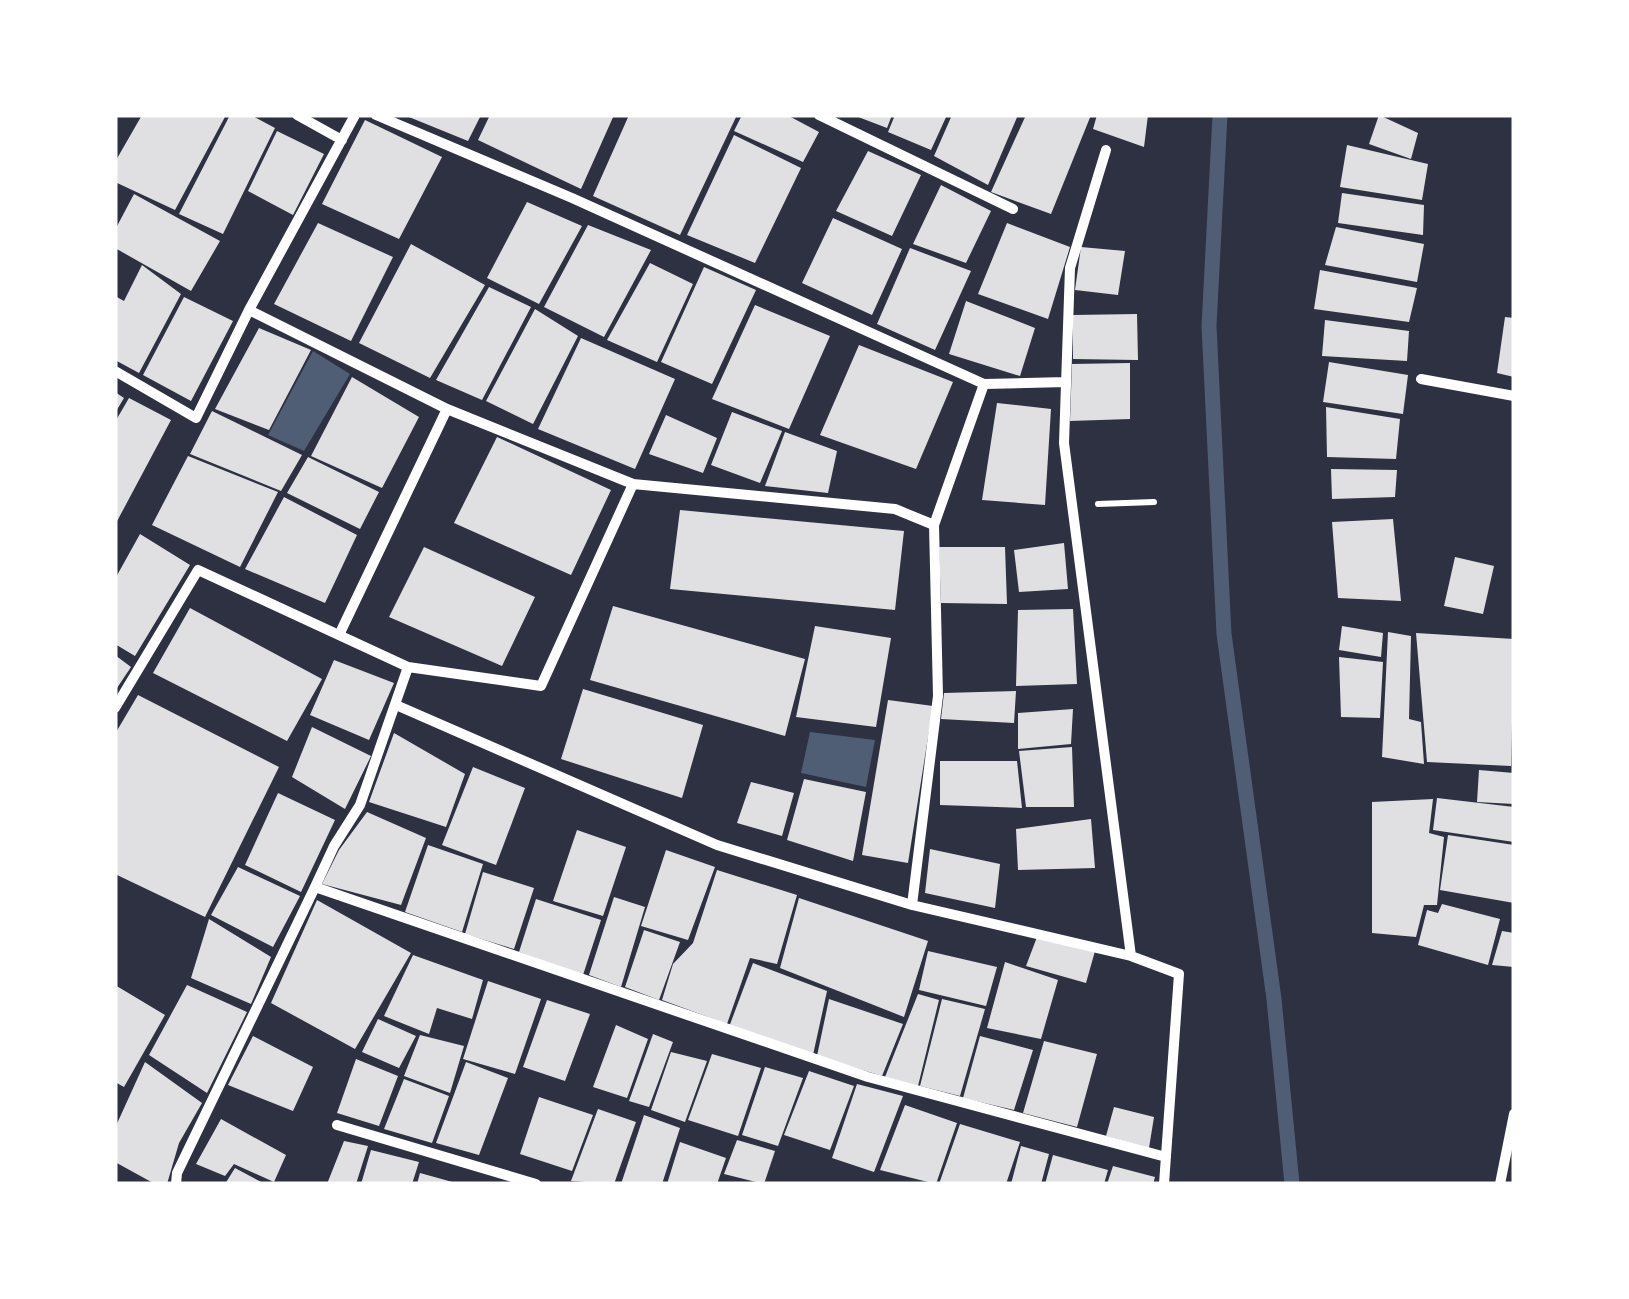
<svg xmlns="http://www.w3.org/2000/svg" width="1629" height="1299" font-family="'Asap Condensed',sans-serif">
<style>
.water{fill:#4f5d75}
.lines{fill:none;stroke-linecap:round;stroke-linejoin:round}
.stream{stroke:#4f5d75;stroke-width:15}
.building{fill:#e0e0e3}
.path{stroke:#fff;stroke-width:6}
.minor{stroke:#fff;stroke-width:10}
</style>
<rect width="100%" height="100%" fill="#2d3142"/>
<!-- water -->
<path class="water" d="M313,351L350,374L304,451L268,435Z
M810,732L875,740L866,787L801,773Z"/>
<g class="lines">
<!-- stream -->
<path class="stream" d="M1220,115L1209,326L1224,634L1274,999L1292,1184"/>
</g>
<!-- building -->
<path class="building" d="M142,115H226L175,210L115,182V162Z
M230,115H251L275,128L223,234L179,214Z
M404,115H481L468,141Z
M490,115H614L581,189L478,140Z
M629,115H737L680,235L593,196Z
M742,115H787L819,132L803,162L734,131Z
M853,115H892L887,128Z
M895,115H947L931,150L888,132Z
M952,115H1018L988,185L934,156Z
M1026,115H1091L1051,214L991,192Z
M1097,115H1148L1144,147L1093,129Z
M1379,115L1418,133L1411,159L1369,144Z
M365,120L442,157L399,239L322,204Z
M277,131L324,154L293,215L248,191Z
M734,135L801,168L755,263L687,235Z
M1347,145L1428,164L1422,200L1340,187Z
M868,151L921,175L892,236L836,211Z
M941,185L991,211L966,263L913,244Z
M1342,193L1424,205L1423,235L1338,223Z
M134,194L220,241L191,291L115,248V230Z
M527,202L582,226L539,304L487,278Z
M833,218L902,249L872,315L802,283Z
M318,223L393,257L351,341L274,304Z
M1007,223L1070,247L1048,319L978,294Z
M588,225L651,250L604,337L544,307Z
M1336,227L1424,244L1417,282L1325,265Z
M411,244L485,285L430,378L359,343Z
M1081,247L1125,251L1118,295L1075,290Z
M910,248L971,271L935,350L877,324Z
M650,263L693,284L657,362L607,340Z
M142,265L181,294L139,373L115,360V296L124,301Z
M704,267L756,290L712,384L661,362Z
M1320,270L1417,288L1409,322L1314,309Z
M489,287L531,307L482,400L436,380Z
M184,297L233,321L191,401L143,375Z
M966,301L1035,328L1020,376L949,354Z
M755,305L830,336L789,429L712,399Z
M535,309L578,336L533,424L486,401Z
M1137,314L1138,360L1073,359V315Z
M1505,317L1514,318V377L1497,373Z
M1325,320L1409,331L1407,361L1322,356Z
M259,328L311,350L269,430L215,409Z
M581,338L675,379L635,469L538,429Z
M859,345L953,382L916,469L820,435Z
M1329,362L1408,375L1403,414L1323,402Z
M1130,363V419L1070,421L1072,364Z
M352,377L419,417L382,488L311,456Z
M115,392L124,398L115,413Z
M129,398L171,420L115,525V422Z
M997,403L1051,409L1045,505L982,500Z
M1326,407L1400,419L1396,459L1327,457Z
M212,411L302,455L281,491L190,454Z
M732,412L782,431L760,483L711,465Z
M666,415L717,438L703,473L649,454Z
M785,432L837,451L828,493L765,486Z
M497,437L611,490L571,575L454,523Z
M188,456L278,492L240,567L152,525Z
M308,457L379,492L360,529L287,493Z
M1331,469L1397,470L1395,497L1332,499Z
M284,497L357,535L325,603L245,569Z
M680,510L904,531L895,610L670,589Z
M1393,519L1401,601L1338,598L1332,522Z
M140,534L190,565L135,656L115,644V579Z
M1064,543L1068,589L1019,592L1014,550Z
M424,547L535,597L502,666L389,617Z
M939,547H1005L1007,604L941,603Z
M1455,557L1494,566L1483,614L1444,606Z
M613,606L805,659L785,736L590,680Z
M190,608L322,679L287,741L153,673Z
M1073,609L1077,684L1016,686L1018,610Z
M815,626L891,638L876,727L796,717Z
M1342,626L1383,633L1381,657L1339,650Z
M1388,632L1411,636L1409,719L1421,722L1424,764L1382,757Z
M1416,633L1514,639L1511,766L1427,762Z
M115,655L131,667L115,691Z
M1339,657L1383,662L1380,718L1341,717Z
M334,660L394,683L369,740L310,715Z
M583,689L703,725L682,798L561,759Z
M1016,691L1014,723L941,719L944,693Z
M138,695L279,767L205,917L115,874V734Z
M888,700L933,706L908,863L862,855Z
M1073,709L1071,744L1018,749V713Z
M312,727L371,756L345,809L292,777Z
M394,733L465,774L446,827L369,802Z
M1072,747L1074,807H1026L1019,751Z
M940,761H1017L1022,808L940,805Z
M473,767L525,788L496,865L442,845Z
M1479,770L1514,773V804L1477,802Z
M804,779L866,792L853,861L787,840Z
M751,782L794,793L782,836L737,823Z
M278,793L335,820L301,892L245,865Z
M1437,798L1514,807V842L1433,830Z
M1433,799L1429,833L1444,837L1437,905H1424L1416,937L1372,933V802Z
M367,812L426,838L401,905L322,884L339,850Z
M1091,819L1095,868L1018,870L1016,829Z
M577,830L626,847L603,916L553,901Z
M1448,835L1514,845V903L1440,890Z
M428,845L483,864L462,932L405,912Z
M930,849L1000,864L995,908L925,893Z
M666,850L715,867L688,940L641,926Z
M238,867L300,896L273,947L211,915Z
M717,870L797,895L777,964L750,958L727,1024L662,1000L673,964L693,943Z
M483,872L534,888L514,949L465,934Z
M614,897L645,907L621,987L589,975Z
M799,898L928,941L904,1017L780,968Z
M536,899L601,920L583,975L519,952Z
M317,900L411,953L355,1049L271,1003Z
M1442,904L1500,919L1488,965L1418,945L1427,910L1438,913Z
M209,919L271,957L251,1004L191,978Z
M644,930L680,942L659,1000L625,987Z
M1502,931L1514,933V967L1492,965Z
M1037,937L1095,951L1086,983L1026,966Z
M928,951L997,967L986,1006L919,990Z
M413,955L483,980L472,1019L437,1008L429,1034L384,1016Z
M1005,962L1058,980L1041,1039L987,1028Z
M753,963L827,991L813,1055L729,1027Z
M488,981L541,999L515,1074L463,1059Z
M115,985L165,1015L124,1087L115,1082Z
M187,985L247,1012L207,1093L149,1055Z
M918,994L939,1000L918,1086L885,1077Z
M829,999L903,1024L882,1076L817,1056Z
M942,999L985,1009L960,1096L920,1086Z
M547,1000L590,1014L565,1081L523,1067Z
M378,1019L416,1036L399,1068L362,1052Z
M616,1025L648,1039L627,1098L593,1087Z
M653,1034L673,1042L649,1107L629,1101Z
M420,1035L464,1046L450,1093L404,1076Z
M253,1036L313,1067L293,1111L228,1085Z
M980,1036L1033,1050L1014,1110L963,1098Z
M1044,1041L1097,1054L1077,1127L1023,1113Z
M671,1052L707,1061L685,1122L651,1110Z
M712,1054L761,1068L738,1136L688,1120Z
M356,1059L398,1076L379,1126L337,1113Z
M145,1062L202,1103L179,1143L167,1184H155L115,1162V1128Z
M466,1062L508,1078L479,1155L436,1143Z
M765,1067L803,1078L778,1146L742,1135Z
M809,1071L854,1086L830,1150L784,1135Z
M404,1079L449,1096L432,1143L384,1129Z
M857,1084L903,1096L874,1172L832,1158Z
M539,1097L593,1115L572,1171L520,1154Z
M905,1105L957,1123L936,1184L880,1170Z
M1114,1107L1154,1117L1149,1148L1106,1136Z
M598,1109L636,1122L614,1184L571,1181Z
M644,1115L680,1128L662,1184H621Z
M221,1119L286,1155L274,1182L234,1164L225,1176L196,1164Z
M960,1124L1020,1142L1006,1184H939Z
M737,1140L775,1151L764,1184L724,1174Z
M344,1141L368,1146L356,1184H327Z
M680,1142L726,1158L717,1184H667Z
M1021,1146L1049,1154L1041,1184H1011Z
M371,1150L419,1162L412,1184H361Z
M1053,1155L1108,1170L1104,1184H1045Z
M1113,1166L1155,1177L1153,1184H1107Z
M235,1168L265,1184H225Z
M420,1173L456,1183V1184H417Z"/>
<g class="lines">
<!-- path -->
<path class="path" d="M1098,504L1154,502"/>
<!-- minor -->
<path class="minor" d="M297,115L342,140
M376,115L572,198L984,384L934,525
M819,115L1013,209
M1106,150L1070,268L1064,443L1131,956
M249,310L447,409L633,484L895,509L934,525L938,696L912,905
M115,371L196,418L249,310L355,115
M1421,379L1514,396
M984,384L1066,382
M339,635L447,409
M396,705L717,845L912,905L1131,956L1179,974L1164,1184
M115,708L198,570L408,667
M315,887L868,1077L1166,1157
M337,1125L536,1184
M176,1184L177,1173L315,887L334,846L360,805L408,667L541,686L633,484
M1500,1184L1514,1114"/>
</g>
<!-- border -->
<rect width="1629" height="1299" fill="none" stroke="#ffffff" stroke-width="235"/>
</svg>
